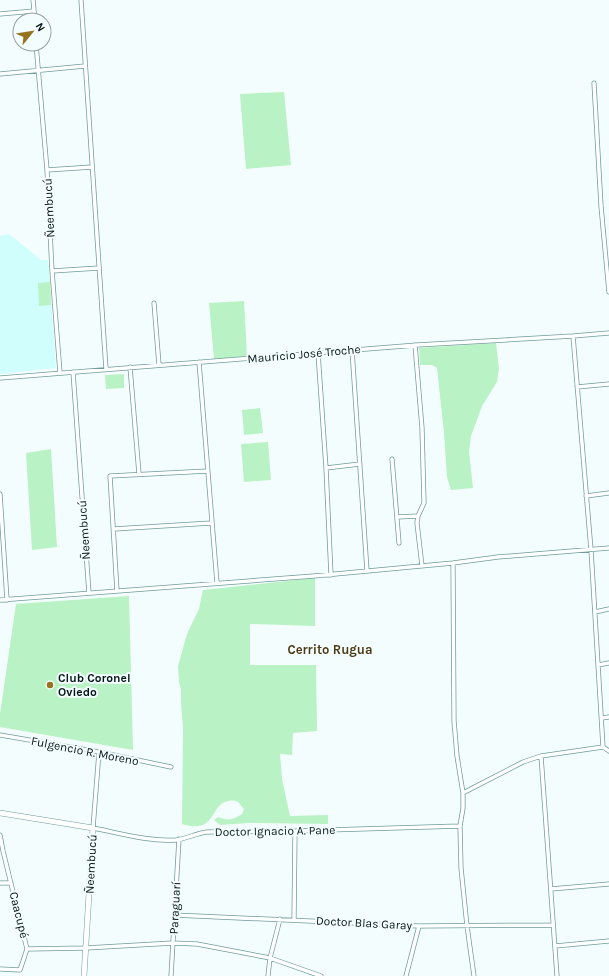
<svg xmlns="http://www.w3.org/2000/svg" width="609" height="976" font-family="Karla,sans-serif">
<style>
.built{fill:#cffefd}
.green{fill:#b9f2c4}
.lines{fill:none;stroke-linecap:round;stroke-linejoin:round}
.street-casing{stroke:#6f9c9b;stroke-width:5}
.secondary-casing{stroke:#6f9c9b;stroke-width:6}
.street{stroke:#fff;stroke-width:3.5}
.secondary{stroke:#fff;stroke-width:5}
.poi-dot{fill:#98731d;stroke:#f4fdfd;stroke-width:1.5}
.labels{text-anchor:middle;stroke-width:4;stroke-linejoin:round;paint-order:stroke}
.street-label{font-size:12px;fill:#041616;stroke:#f4fdfd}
.poi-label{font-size:12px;font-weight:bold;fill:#041616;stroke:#f4fdfd;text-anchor:start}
.neighbourhood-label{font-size:13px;font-weight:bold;fill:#4c3a14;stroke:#f4fdfd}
</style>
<rect width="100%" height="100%" fill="#f4fdfd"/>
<!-- built -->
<path class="built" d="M9,234L41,260H48L56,368L0,374V236Z"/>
<!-- green -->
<path class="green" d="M284,92L291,165L246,169L240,94Z
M50,282L51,305L39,306L38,283Z
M244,301L247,356L214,359L209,303Z
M496,343L499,369L497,382L482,406L471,436L469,452L473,488L451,490L447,477L444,433L437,368L432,365H420L419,348Z
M124,374V388L106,389L105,375Z
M260,408L263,433L244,435L242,410Z
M268,442L271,480L244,482L241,444Z
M51,449L57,547L32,550L26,453Z
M315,578V626L250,624V665H316L317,731L293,733L292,755L280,754L282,779L290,816L328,815V824L248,823L220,825L214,820L218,817C227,821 234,820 242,814L244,809L238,802C236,801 232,800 229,801C209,803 218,835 182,824L183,729L181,703V689L179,682L178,666L187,634L199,609L203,590Z
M129,596L133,750L0,727V714L16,604Z"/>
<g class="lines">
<!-- street casing -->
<g class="street-casing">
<path id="street" d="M33,0L35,20
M81,0L106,369
M0,14L34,11
M36,44L47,170L52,271L60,373
M0,74L85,66
M594,83L601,206L609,292
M47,170L92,167
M52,271L99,268
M154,303L159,365
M415,345L422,428L424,503L418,516L417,523L422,566
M352,350L367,571
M318,353L326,468L331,575
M199,362L217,583
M130,367L139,474
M73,372L89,593
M0,378L417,345L573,336L609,333
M577,387L609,384
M392,459L399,543
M326,468L360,464
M0,494L7,600
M586,496L609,493
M397,517L418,516
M114,529L211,523
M453,563L454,721L457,756L463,793V808L460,826L461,868L467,926L474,976
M117,591L110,476L208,471
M0,600L314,576L453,563L498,557L609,548
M595,612L609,609
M598,665L609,663
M602,718L609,717
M0,735L99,752L171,767
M603,747L609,751
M99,752L93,828C119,833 150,842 176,840C186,839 197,833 207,832L295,831L460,826
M541,756L557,976
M463,793L523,762L541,756L603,747L591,550L573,336
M0,835L3,851L27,949
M0,883H11
M551,889L609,884
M174,915L419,926L553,925
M294,920L295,831
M555,946L609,941
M27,949L86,948L173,943L197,944L270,958L321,976
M0,969L20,970L27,949
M171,976L179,839
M268,976L270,958L280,919
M406,976L419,926"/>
</g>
<!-- secondary casing -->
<g class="secondary-casing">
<path id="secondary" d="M0,813L93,828L84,976"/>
</g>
<!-- street -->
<use href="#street" class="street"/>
<!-- secondary -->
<use href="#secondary" class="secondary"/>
</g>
<!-- markers -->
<circle class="poi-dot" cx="50" cy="685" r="4"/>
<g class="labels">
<!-- street labels -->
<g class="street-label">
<text transform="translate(49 208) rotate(-93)" y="4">Ñeembucú</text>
<text transform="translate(304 354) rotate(-5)" y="4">Mauricio José Troche</text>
<text transform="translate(84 530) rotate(-94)" y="4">Ñeembucú</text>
<text transform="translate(85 751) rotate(11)" y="4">Fulgencio R. Moreno</text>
<text transform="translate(275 831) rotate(-1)" y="4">Doctor Ignacio A. Pane</text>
<text transform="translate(91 864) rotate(-87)" y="4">Ñeembucú</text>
<text transform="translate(175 908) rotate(-87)" y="4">Paraguarí</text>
<text transform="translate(19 915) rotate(76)" y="4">Caacupé</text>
<text transform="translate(364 923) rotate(3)" y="4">Doctor Blas Garay</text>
</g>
<!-- poi labels -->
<g class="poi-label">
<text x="58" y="682">Club Coronel<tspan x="58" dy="14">Oviedo</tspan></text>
</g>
<!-- neighbourhood labels -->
<g class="neighbourhood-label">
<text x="330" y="654">Cerrito Rugua</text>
</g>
</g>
<!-- north arrow -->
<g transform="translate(32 32) rotate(60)"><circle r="19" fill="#f4fdfd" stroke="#94a1a1"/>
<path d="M0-3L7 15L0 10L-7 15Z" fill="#98731d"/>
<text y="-6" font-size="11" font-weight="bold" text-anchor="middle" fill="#041616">N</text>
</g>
</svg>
